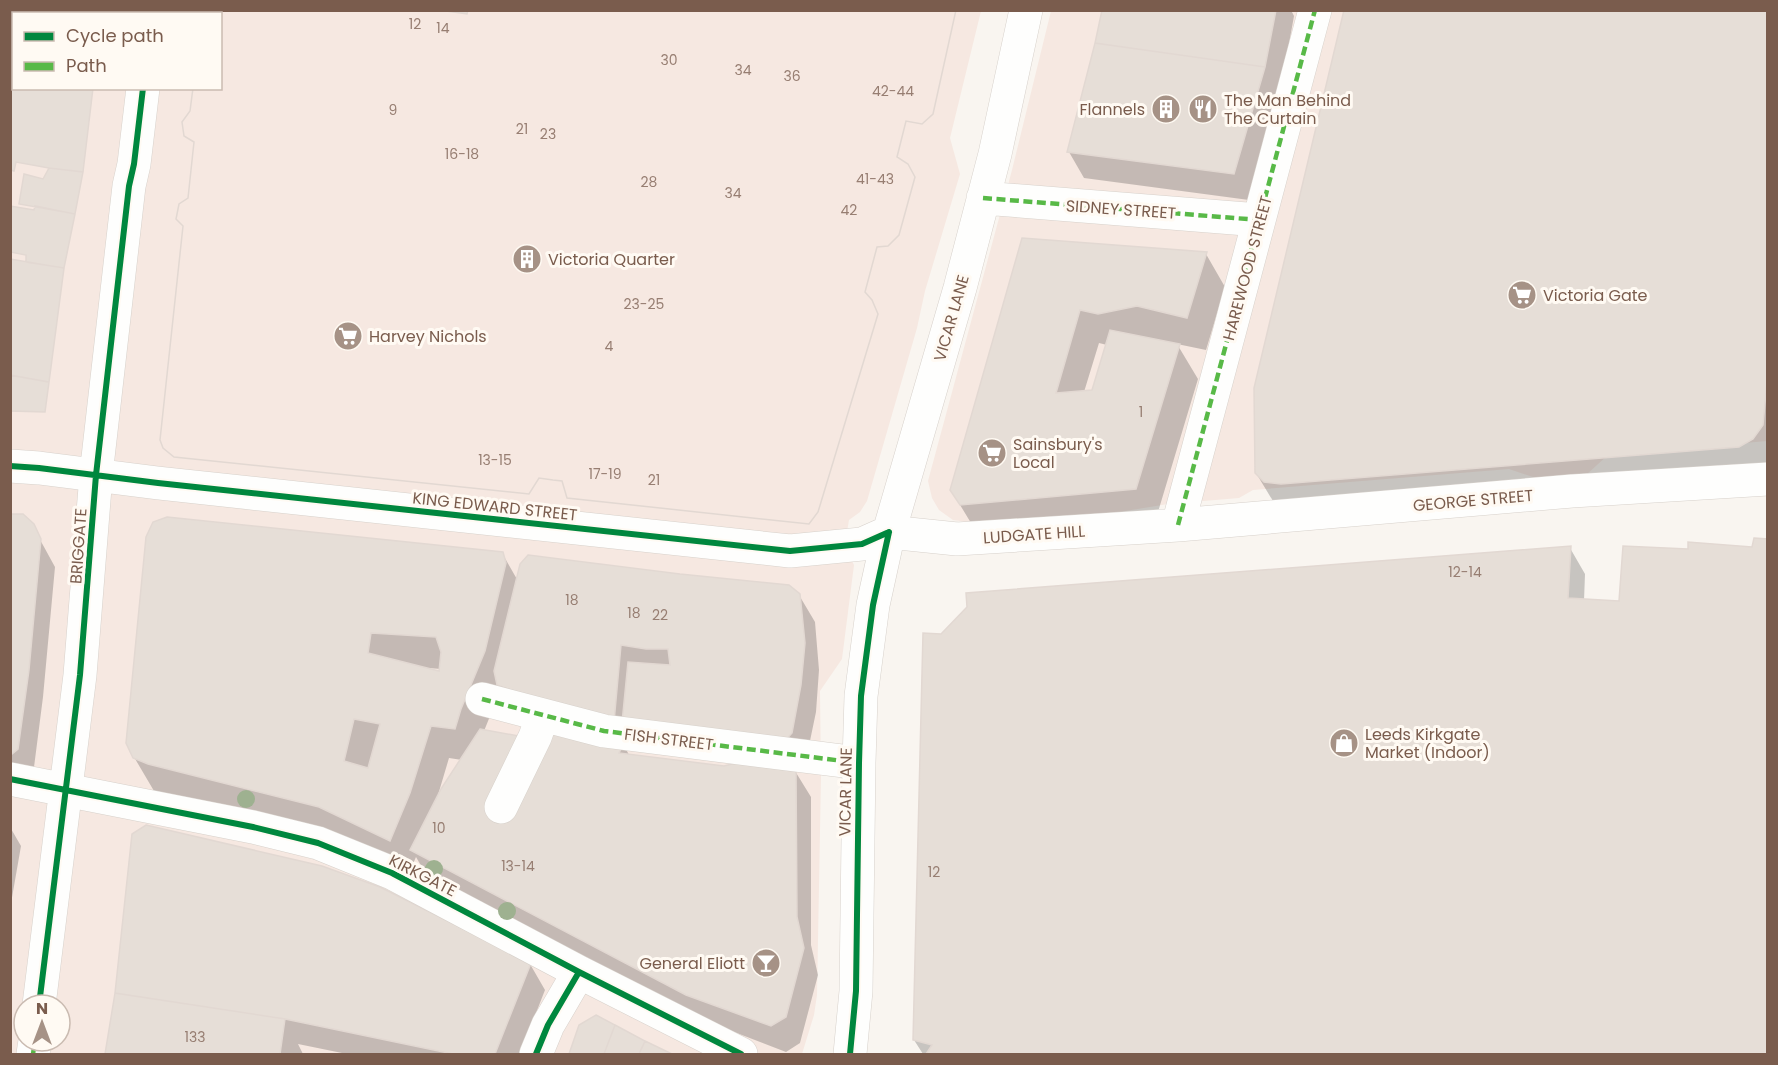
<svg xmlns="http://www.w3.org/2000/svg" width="1778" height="1065" font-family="Poppins,sans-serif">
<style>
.commercial{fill:#f6e8e1;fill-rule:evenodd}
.shadow{fill:#0003;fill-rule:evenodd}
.building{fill:#e6ded7;stroke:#e2d8d2;stroke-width:1.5;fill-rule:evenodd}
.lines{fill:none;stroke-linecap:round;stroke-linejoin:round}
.minor-casing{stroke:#d7d1cb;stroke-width:34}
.minor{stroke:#fefefd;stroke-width:33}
.quiet{stroke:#58b947;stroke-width:4.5;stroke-dasharray:9 4.5;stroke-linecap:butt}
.cycleway-casing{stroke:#fffaf3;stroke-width:10}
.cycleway{stroke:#00873e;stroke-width:6}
.tree{fill:#9eb190}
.labels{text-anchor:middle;stroke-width:6;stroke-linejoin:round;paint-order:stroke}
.number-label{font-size:14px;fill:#977e72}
.poi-label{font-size:16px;fill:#7a5c4d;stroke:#fffaf3;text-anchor:start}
.street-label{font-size:16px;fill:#7a5c4d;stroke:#fffaf3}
</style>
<rect width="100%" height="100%" fill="#f9f5f0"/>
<!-- commercial -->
<path class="commercial" d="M10,11H981L950,138L960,174L925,291L917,328L867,501L860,512L849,520L842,561H852L854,565L842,659L820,691L821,777L817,995L814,1015L802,1054H11ZM14,14H220V88H14ZM24,1005H60V1041H24Z
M1051,11H1767V441L1608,455L1586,475L1536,478L1509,469L1253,490L1239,498L1168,504L1101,515L981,524L953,520L939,510L932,498L928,481L1012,170Z"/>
<!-- shadow -->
<path class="shadow" d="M1104,10H1291L1294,16L1280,94L1249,200L1084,178L1069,152Z
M1768,10V474L1276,506L1256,473Z
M1023,239L1206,254L1225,287L1206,350L1177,344L1198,379L1155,522L971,523L951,490ZM1099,343L1107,345L1093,391L1084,392Z
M10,515L32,525L55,567L43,697L33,775L10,777Z
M1768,540V1054H923L914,1040L941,635L1570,548L1585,574L1584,601L1620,603L1689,551L1753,549Z
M502,553L518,581L799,595L815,622L819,670L816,712L806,760L795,771L811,797V945L818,975L800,1043L786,1052L703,1020L427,876L416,857L409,873L154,791L134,757ZM428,668L441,669V673L428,670ZM501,689L555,733L523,738L484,731ZM625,747L757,764L724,767L629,755ZM449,758L462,760L439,795H438Z
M10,827L21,846L10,909Z
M530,964L545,990L520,1054H342V1053L298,1044L303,1054H107L116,993Z
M596,1017L668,1054H570L580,1026Z"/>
<!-- building -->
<path class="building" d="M10,10H103L102,14H14V88H93L83,172L49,168L16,162L14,171L10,170Z
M210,10H439L467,14L468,10H956L933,114L922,124L906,121L897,157L908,164L915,177L899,235L888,246L877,247L865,292L872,300L878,314L818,512L809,524L567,498L562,481L553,480L539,478L529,494L174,457L163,448L160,440L183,226L176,219L179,204L188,198L194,142L184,136L182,122L190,111L193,88H220V14H210Z
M210,10H956L933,114L922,124L906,121L897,157L908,164L915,177L899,235L888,246L877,247L865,292L872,300L878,314L818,512L809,524L567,498L562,481L553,480L539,478L529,494L174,457L163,448L160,440L183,226L176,219L179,204L188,198L194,142L184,136L182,122L190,111L193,88H220V14H210Z
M1102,10H1276L1265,67L1095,43Z
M1344,10H1768V370L1763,425L1753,439L1739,447L1281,484L1264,482L1255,473L1254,388Z
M1095,43L1265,67L1234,174L1067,152Z
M49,168L83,172L75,214L19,204L24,174L43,179Z
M10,206L34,210L35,206L75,214L64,268L26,262V255L10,252Z
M1022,238L1207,252L1187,318L1137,306L1098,314L1080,310L1056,393L1092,390L1110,330L1180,344L1136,489L960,505L950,490Z
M10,259L64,268L49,382L10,375Z
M10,375L49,382L45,412L10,411Z
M10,514H23L34,524L41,539L29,670L18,749L12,754H10Z
M167,517L503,552L506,563L485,651L461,709L455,729L431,726L410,793L390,841L319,807L148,764L133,758L126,743L146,537L153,522ZM371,633L436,637L441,652L439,671L368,653ZM354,719L380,724L368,768L344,761Z
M1754,538L1768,539V1054H926L932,1045L913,1040L923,633L941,634L967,607L966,593L1571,546L1568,598L1619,601L1623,546L1688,549V542L1752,547Z
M528,555L680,574L789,585L800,594L805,643L801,685L792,733L784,742L622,723L628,662L670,665L668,649H646L621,645L614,722L601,721L497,685L494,671L520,564Z
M480,729L524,737L554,731L624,743L619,753L724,766L736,763L796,769L797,917L804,948L786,1017L771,1026L686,995L410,850L441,789Z
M146,825L322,866L380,887L531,963L495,1054H453L285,1019L115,993L132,834Z
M115,993L285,1019L280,1054H105Z
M596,1015L615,1025L604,1054H569L579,1025Z
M615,1025L645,1041L639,1054H604Z
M645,1041L672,1054H639Z"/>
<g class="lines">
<!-- minor casing -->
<g class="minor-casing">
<path id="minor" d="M151,14V10
M983,198L1259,220
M10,466L39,468L158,483L790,551L862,544L889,532L957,539L1178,525L1572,491L1768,479
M1178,525L1315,10
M482,699L604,731L859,763
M10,779L253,827L318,843L392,873L579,972L741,1054
M501,807L535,737L543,715
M39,1005L80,675L96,475L129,186L134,164L143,88
M33,1054L35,1041
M536,1054L548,1025L579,972
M850,1054L856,991L859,763L861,696L873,605L889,532L960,288L995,154L1026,10"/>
</g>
<!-- minor -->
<use href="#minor" class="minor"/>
<!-- quiet -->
<path class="quiet" d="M151,14V10
M983,198L1259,220
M1178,525L1315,10
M482,699L604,731L859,763
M33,1054L35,1041"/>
<!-- cycleway casing -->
<g class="cycleway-casing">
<path id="cycleway" d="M10,466L39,468L158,483L790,551L862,544L889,532
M10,779L253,827L318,843L392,873L579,972L741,1054
M39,1005L80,675L96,475L129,186L134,164L143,88
M536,1054L548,1025L579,972
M850,1054L856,991L859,763L861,696L873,605L889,532"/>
</g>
<!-- cycleway -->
<use href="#cycleway" class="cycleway"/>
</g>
<!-- trees -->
<g class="tree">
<circle cx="246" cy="799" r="9"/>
<circle cx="434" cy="869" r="9"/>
<circle cx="507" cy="911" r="9"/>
</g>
<!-- icons -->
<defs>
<g id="building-disc" transform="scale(1.5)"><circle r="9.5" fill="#a69286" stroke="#fffaf3"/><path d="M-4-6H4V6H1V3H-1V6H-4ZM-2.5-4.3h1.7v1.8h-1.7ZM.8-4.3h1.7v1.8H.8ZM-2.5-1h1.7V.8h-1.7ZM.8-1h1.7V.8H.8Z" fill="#fff"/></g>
<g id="restaurant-disc" transform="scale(1.5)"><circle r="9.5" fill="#a69286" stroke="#fffaf3"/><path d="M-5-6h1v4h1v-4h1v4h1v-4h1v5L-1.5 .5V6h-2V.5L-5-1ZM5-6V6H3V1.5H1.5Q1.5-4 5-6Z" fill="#fff"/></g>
<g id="supermarket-disc" transform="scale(1.5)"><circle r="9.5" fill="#a69286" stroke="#fffaf3"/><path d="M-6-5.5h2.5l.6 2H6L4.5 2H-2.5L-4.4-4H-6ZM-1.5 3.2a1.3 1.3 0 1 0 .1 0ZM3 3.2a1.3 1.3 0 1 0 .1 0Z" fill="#fff"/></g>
<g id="shop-disc" transform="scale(1.5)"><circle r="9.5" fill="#a69286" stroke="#fffaf3"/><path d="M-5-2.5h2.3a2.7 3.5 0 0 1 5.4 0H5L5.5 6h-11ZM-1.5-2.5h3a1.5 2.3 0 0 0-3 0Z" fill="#fff"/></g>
<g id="bar-disc" transform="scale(1.5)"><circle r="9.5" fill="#a69286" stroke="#fffaf3"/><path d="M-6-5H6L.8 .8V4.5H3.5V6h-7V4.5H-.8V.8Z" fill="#fff"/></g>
</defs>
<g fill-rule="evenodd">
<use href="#building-disc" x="1166" y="109"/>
<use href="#restaurant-disc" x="1203" y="109"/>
<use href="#building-disc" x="527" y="259"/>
<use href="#supermarket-disc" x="1522" y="295"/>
<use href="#supermarket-disc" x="348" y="336"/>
<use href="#supermarket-disc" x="992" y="453"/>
<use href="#shop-disc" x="1344" y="743"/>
<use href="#bar-disc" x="766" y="963"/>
</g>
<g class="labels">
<!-- number labels -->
<g class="number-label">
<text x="415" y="29">12</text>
<text x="443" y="33">14</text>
<text x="669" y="65">30</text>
<text x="743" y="75">34</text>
<text x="792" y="81">36</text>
<text x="893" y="96">42-44</text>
<text x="393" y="115">9</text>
<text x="522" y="134">21</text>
<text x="548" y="139">23</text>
<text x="462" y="159">16-18</text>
<text x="875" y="184">41-43</text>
<text x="649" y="187">28</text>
<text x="733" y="198">34</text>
<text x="849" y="215">42</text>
<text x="644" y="309">23-25</text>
<text x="609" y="351">4</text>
<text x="1141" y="417">1</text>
<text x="495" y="465">13-15</text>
<text x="605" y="479">17-19</text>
<text x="654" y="485">21</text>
<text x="1465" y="577">12-14</text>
<text x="572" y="605">18</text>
<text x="634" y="618">18</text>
<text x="660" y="620">22</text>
<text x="439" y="833">10</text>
<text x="518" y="871">13-14</text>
<text x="934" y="877">12</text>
<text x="195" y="1042">133</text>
</g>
<!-- poi labels -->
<g class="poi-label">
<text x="1224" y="106">The Man Behind<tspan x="1224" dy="18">The Curtain</tspan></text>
<text x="1145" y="115" text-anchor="end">Flannels</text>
<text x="548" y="265">Victoria Quarter</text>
<text x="1543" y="301">Victoria Gate</text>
<text x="369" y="342">Harvey Nichols</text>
<text x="1013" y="450">Sainsbury's<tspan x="1013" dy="18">Local</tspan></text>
<text x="1365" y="740">Leeds Kirkgate<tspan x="1365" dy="18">Market (Indoor)</tspan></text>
<text x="745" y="969" text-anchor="end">General Eliott</text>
</g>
<!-- street labels -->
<g class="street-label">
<text transform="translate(1121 209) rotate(4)" y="6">SIDNEY STREET</text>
<text transform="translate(1247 268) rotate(-75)" y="6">HAREWOOD STREET</text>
<text transform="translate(951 318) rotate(-74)" y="6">VICAR LANE</text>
<text transform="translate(1473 500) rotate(-5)" y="6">GEORGE STREET</text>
<text transform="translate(495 506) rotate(6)" y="6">KING EDWARD STREET</text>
<text transform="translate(1034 534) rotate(-4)" y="6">LUDGATE HILL</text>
<text transform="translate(78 546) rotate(-86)" y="6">BRIGGATE</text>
<text transform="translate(669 739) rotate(7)" y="6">FISH STREET</text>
<text transform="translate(845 792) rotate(-89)" y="6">VICAR LANE</text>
<text transform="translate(423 875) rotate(27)" y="6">KIRKGATE</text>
</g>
</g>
<!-- border -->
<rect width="1778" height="1065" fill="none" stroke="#7a5c4d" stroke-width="24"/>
<!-- legend -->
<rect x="12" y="12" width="210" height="78" fill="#fffaf3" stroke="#cabbb1" stroke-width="1.5"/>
<rect x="24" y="32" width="30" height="9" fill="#00873e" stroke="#cabbb1" stroke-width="1.5"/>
<text x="66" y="42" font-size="18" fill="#7a5c4d">Cycle path</text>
<rect x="24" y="62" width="30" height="9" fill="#58b947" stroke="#cabbb1" stroke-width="1.5"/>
<text x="66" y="72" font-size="18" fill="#7a5c4d">Path</text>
<!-- north arrow -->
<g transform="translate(42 1023)"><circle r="28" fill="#fffaf3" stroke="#cabbb1" stroke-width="1.5"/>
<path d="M0-4.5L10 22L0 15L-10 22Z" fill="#a69286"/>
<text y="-9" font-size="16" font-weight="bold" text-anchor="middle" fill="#7a5c4d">N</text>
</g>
</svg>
